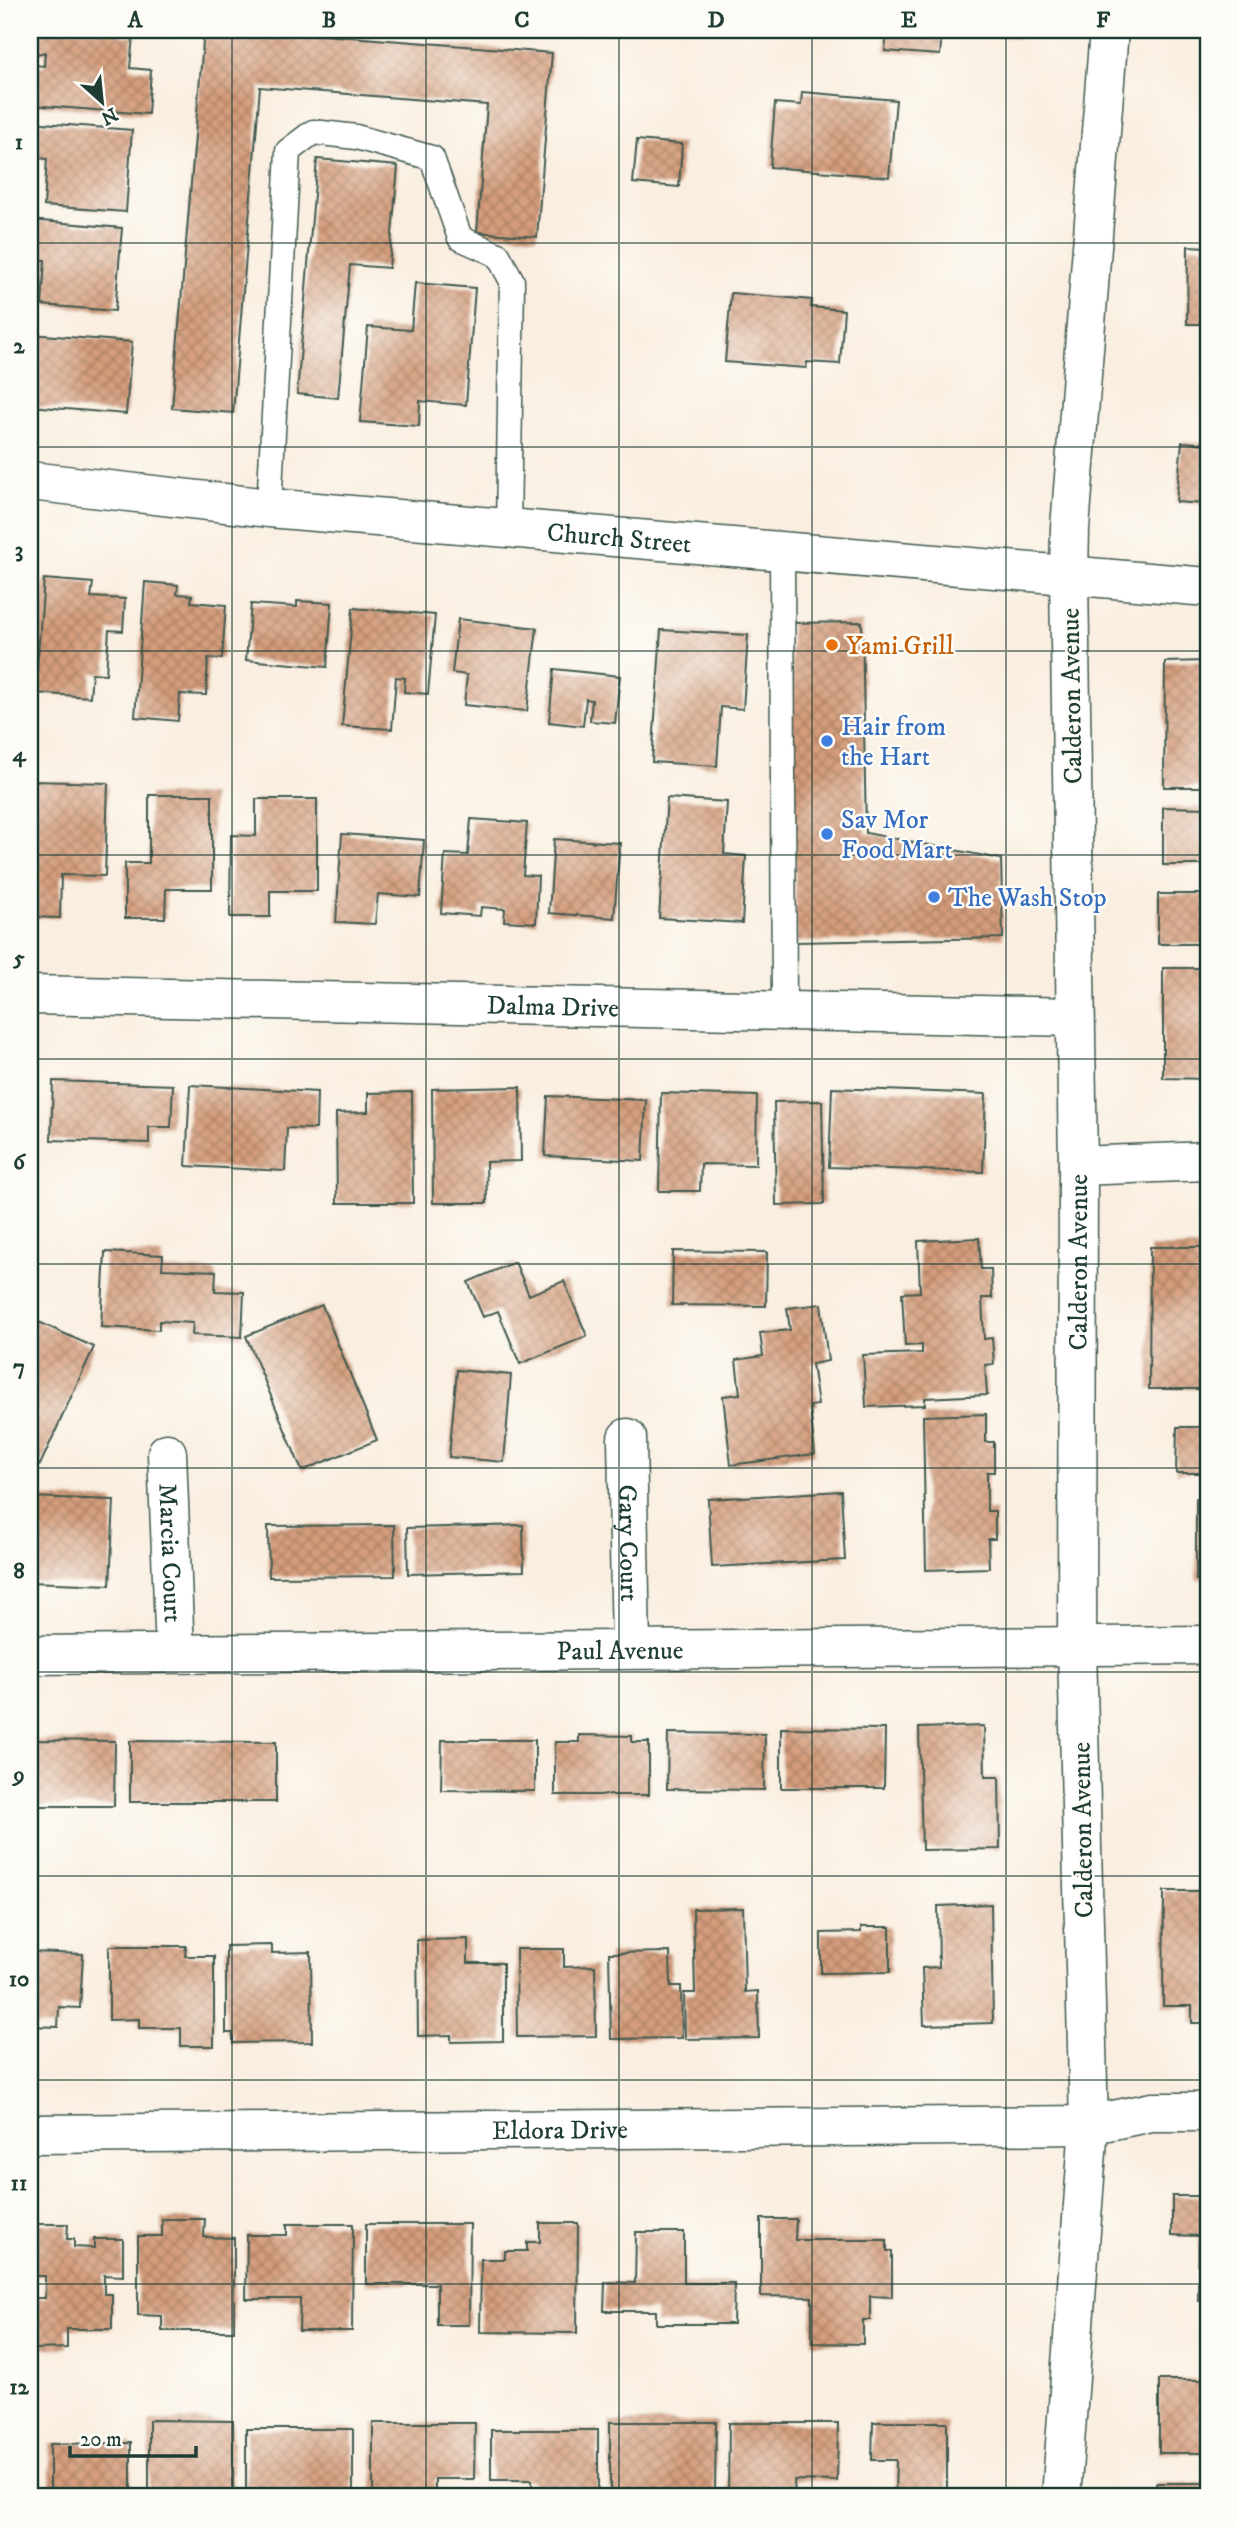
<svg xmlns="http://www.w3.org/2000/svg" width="1238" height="2527" font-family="'IM FELL DW Pica',serif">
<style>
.building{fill:url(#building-cross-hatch)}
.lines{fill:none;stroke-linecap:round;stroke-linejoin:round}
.service-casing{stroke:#40584e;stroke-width:27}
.minor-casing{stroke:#40584e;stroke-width:41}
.tertiary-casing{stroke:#40584e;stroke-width:41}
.service{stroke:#fff;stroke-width:24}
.minor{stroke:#fff;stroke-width:38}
.tertiary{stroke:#fff;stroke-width:38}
.grid{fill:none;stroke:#1f3d34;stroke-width:2;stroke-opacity:0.55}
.food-dot{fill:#e8710a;stroke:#fdfcf7;stroke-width:2.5}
.shop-dot{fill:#3f7fe0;stroke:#fdfcf7;stroke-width:2.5}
.labels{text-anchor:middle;stroke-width:5;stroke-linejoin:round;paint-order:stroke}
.street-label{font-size:26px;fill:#1f3d34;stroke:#fdfcf7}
.food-label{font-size:26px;fill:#c56008;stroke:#fdfcf7;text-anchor:start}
.shop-label{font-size:26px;fill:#366cbe;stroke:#fdfcf7;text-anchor:start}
.neatline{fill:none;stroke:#1f3d34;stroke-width:2.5}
.grid-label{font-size:23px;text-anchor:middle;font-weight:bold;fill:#1f3d34}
</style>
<defs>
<pattern id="building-cross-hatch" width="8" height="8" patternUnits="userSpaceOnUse" patternTransform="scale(1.75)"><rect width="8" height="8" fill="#d59d7c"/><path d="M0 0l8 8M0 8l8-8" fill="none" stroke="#ac8166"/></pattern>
</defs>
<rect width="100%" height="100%" fill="#fdfcf7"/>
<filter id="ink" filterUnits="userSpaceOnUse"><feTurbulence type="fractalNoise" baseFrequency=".0143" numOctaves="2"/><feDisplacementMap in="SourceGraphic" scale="14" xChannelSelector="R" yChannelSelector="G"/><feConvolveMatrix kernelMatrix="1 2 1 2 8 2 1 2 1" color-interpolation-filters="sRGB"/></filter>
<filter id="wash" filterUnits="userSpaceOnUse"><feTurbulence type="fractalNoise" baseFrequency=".00686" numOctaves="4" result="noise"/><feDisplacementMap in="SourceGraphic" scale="28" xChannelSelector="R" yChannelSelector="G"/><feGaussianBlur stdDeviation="1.57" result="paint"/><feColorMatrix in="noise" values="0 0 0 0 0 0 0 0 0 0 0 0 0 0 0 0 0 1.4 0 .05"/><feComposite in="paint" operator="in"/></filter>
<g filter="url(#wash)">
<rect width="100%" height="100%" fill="#f9eedf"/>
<g id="blocks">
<!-- building -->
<path class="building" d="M32,30H119V35L133,36L130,68L151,70L148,114L30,105V73L34,65L44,66L45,52L37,54Z
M204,30H261L552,53L537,237L477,232L487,105L260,87L233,413L172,408Z
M887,30H1022L1021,38L942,32L940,55L885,51Z
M802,92L896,100L889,177L770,167L775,103L801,105Z
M30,122L132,130L126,212L44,206L47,159L30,157Z
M637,140L682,144L679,187L633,183Z
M317,159L398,166L389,268L350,265L338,398L297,394Z
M30,220L122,228L115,311L42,305L45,260L30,259Z
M1188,246L1208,247V324H1187Z
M415,283L475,288L466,405L420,401L419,426L360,422L368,327L411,330Z
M731,293L812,300L811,307L844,310L840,364L807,362L806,368L725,362Z
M30,334L132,342L126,414L30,406Z
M1182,442L1208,444V522L1203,521L1205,504L1176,502Z
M44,579L93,583L91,597L125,599L123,631L109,630L106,674L92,673L90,697L35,693Z
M145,582L178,585L177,594L192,595L191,602L226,605L222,659L208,658L206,695L180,694L178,721L135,717Z
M297,601L332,603L327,667L246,660L251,604L297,607Z
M353,608L435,615L428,694L404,692L405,678L396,677L392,729L342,726Z
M458,619L537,628L527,711L464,705L467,675L452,673Z
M862,622L866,833L1001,859L1003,938L796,942L790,623Z
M661,630L748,635L743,709L721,707L717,766L652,762Z
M1208,661V787H1164L1165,662Z
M554,669L620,676L615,723L590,721L592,700L586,699L583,726L549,722Z
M32,781L108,783L105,876L61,875L60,918L30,917Z
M149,795H212V889H166L165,918H125V863H149Z
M667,798L727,802L724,854L746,856L742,923L659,918Z
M256,799H317V891H270V917H230L231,835L256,836Z
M1163,807L1208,808V865H1163Z
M471,819L527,823L523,875L538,876L536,923L504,921L505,909L481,907L480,916L441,913L445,854L468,855Z
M342,834L424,840L420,897L378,894L375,924L336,922Z
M554,839L620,843L614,918L549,913Z
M1158,894H1208V944H1158Z
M1163,968H1208V1079L1163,1078Z
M53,1081L173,1085L171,1127H149V1143L51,1140Z
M190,1085L317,1092L316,1129L287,1128L285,1171L186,1166Z
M520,1087L521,1161L486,1162L487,1203H433L432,1089Z
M832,1088L986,1094L983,1172L829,1167Z
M412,1092L413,1203H337L336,1113L368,1112V1093Z
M661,1093L757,1096L756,1165L701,1164L700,1191H659Z
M548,1096L646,1100L643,1161L545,1156Z
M822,1101L824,1204L776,1205L774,1102Z
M979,1238L981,1269H991L992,1298H982L984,1339L992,1338L994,1364L985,1365L987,1395L925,1398V1405L866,1407L863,1355L922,1353V1345L905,1346L902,1293L920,1292L918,1241Z
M1150,1247H1208V1389H1149Z
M673,1251L767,1252L766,1306L672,1305Z
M105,1252L163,1255L162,1269L216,1271L215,1291L244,1292L242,1337L192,1335L193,1323L159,1321V1330L101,1327Z
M515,1262L529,1295L564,1281L587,1336L520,1364L498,1311L483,1317L468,1282Z
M821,1304L828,1361L812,1364L818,1405L810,1406L815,1454L731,1465L723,1396L740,1394L736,1360L763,1356L760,1333L790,1330L787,1308Z
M322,1305L377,1440L302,1471L246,1336Z
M30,1318L94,1347L40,1465L30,1461Z
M457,1370L511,1375L504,1462L449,1457Z
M986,1414V1442H994V1472H987V1511H995V1539H988L989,1568L926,1570L923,1416Z
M1177,1427H1208V1473H1176Z
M841,1491L845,1560L712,1567L708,1499Z
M30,1497L114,1500L110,1585L30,1582Z
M1196,1498H1208V1580H1196Z
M394,1525L395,1576L269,1577L268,1526Z
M523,1525L524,1571L408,1574L407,1528Z
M984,1726L985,1777H999L1000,1849L922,1850L919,1728Z
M781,1728L885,1729L884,1788H781Z
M668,1733L765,1734L764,1790L667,1789Z
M579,1735L632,1736V1742H649V1795H555V1742H579Z
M30,1740L115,1741L114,1806H30Z
M442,1740H535V1791L441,1790Z
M130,1741L276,1742V1802H130Z
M1164,1891H1208V2023H1192V2006H1163Z
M991,1904L993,2023L924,2025L922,1968L939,1967L938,1906Z
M743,1908L745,1992L758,1991L759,2038L685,2039L684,1993H695L693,1909Z
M861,1927H890V1972L821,1973V1933L861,1932Z
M468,1939V1963H503V2041L451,2042V2035L418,2036L417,1940Z
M272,1945V1953L311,1952L312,2042L233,2043V2033H226V1946Z
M109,1946H186L185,1956H214V2046H181V2028H139V2019L109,2020Z
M516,1949H564V1967L595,1966L596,2036L517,2037Z
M30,1952L83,1954L80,2008L59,2007L58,2027L30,2026Z
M670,1952L671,1986H681L682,2038L611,2039L609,1953Z
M1172,2196H1208V2301H1198L1199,2236L1172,2235Z
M162,2219H205L204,2237L234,2238V2331H162V2316L138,2315V2236H162Z
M761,2219H796L795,2240H887V2251H892V2297L870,2296V2320H863V2344L812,2343V2297L761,2296Z
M540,2223H578L577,2333L480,2332L481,2259H505V2251H527V2242H540Z
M30,2224H68L67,2239H74V2247L94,2248V2239H123V2276L104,2275V2294H112V2329H67V2348L35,2349V2298H45V2276H30Z
M287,2224H353L352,2331H299L300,2299H246L247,2235H287Z
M366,2224H470L469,2325H437V2284H366Z
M636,2232H684V2283H734L733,2324H656V2311H604L605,2282L635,2283Z
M1159,2380H1208V2453H1159Z
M149,2420L233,2421V2497H149Z
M610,2422H716L715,2495L610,2497Z
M873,2422H947V2497H895L896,2460H872Z
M373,2423H475L474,2479H435V2497H373Z
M729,2423H838L837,2481L794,2480L795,2497H728Z
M246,2429H353V2497H246Z
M491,2430H598V2497H532V2480H491Z
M131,2443V2497H50V2444Z
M1156,2483H1208V2497H1156Z"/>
</g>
</g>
<g filter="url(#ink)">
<use href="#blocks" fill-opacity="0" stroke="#40584e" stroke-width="2"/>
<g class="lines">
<!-- service casing -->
<g class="service-casing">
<path id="service" d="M269,508L288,151L313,132L356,137L432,158L460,238L498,255L512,281L508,528
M782,552L784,1011"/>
</g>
<!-- minor casing -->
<g class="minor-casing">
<g id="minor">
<path id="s1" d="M30,481L269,508L1208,587"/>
<path id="s2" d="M30,995L1075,1017"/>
<path d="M1078,1166L1208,1161"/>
<path id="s3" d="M627,1438L631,1649"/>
<path id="s4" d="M167,1453L175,1653"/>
<path id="s5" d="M30,1655L1208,1645"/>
<path id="s6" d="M30,2134L1089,2125L1152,2112H1208"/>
</g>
</g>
<!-- tertiary casing -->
<g class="tertiary-casing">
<g id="tertiary">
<path id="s7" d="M1061,2497L1089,2125L1077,1647L1078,1166L1069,576L1070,528L1109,30"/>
</g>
</g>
<!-- service -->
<use href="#service" class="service"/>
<!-- minor -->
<use href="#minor" class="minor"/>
<!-- tertiary -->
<use href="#tertiary" class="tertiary"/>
</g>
</g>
<!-- grid -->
<path class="grid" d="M232,30V2497M426,30V2497M619,30V2497M812,30V2497M1006,30V2497M30,243H1208M30,447H1208M30,651H1208M30,855H1208M30,1059H1208M30,1264H1208M30,1468H1208M30,1672H1208M30,1876H1208M30,2080H1208M30,2284H1208"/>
<!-- markers -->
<circle class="food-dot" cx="832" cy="645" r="7"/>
<g class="shop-dot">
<circle cx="827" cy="741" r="7"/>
<circle cx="827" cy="834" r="7"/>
<circle cx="934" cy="897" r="7"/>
</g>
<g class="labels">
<!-- street labels -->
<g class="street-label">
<text dy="9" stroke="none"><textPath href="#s1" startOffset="592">Church Street</textPath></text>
<text transform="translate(1071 696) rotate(-91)" y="9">Calderon Avenue</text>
<text dy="9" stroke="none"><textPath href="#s2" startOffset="523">Dalma Drive</textPath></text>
<text dy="9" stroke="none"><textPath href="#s7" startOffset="1236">Calderon Avenue</textPath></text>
<text dy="9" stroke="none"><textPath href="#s3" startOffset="105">Gary Court</textPath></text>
<text dy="9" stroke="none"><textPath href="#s4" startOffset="100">Marcia Court</textPath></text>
<text dy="9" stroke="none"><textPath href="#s5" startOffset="590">Paul Avenue</textPath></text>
<text transform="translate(1082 1830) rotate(-91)" y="9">Calderon Avenue</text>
<text dy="9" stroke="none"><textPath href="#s6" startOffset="530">Eldora Drive</textPath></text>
</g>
<!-- food labels -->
<g class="food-label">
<text x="846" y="654">Yami Grill</text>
</g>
<!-- shop labels -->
<g class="shop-label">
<text x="841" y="735">Hair from<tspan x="841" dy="30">the Hart</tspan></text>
<text x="841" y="828">Sav Mor<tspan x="841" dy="30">Food Mart</tspan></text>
<text x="948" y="906">The Wash Stop</text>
</g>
</g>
<!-- margin -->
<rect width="1238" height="2527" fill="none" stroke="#fdfcf7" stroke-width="77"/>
<!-- north arrow -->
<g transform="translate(102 102) rotate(153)" stroke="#fdfcf7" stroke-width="5" paint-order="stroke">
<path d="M0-5L12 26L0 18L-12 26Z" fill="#1f3d34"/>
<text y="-10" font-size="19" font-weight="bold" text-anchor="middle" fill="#1f3d34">N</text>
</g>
<!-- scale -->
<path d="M70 2446v10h126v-10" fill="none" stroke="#1f3d34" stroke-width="3.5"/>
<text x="80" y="2446" font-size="21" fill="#1f3d34" stroke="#fdfcf7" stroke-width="5" paint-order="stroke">20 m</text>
<rect x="38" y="38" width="1162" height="2450" class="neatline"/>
<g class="grid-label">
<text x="135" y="27">A</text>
<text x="329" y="27">B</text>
<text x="522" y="27">C</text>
<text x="716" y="27">D</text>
<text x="909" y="27">E</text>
<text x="1103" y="27">F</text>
<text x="19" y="149">1</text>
<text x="19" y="353">2</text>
<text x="19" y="557">3</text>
<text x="19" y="761">4</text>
<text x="19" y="965">5</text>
<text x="19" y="1169">6</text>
<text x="19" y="1374">7</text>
<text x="19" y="1578">8</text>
<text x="19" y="1782">9</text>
<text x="19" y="1986">10</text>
<text x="19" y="2190">11</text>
<text x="19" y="2394">12</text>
</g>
</svg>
